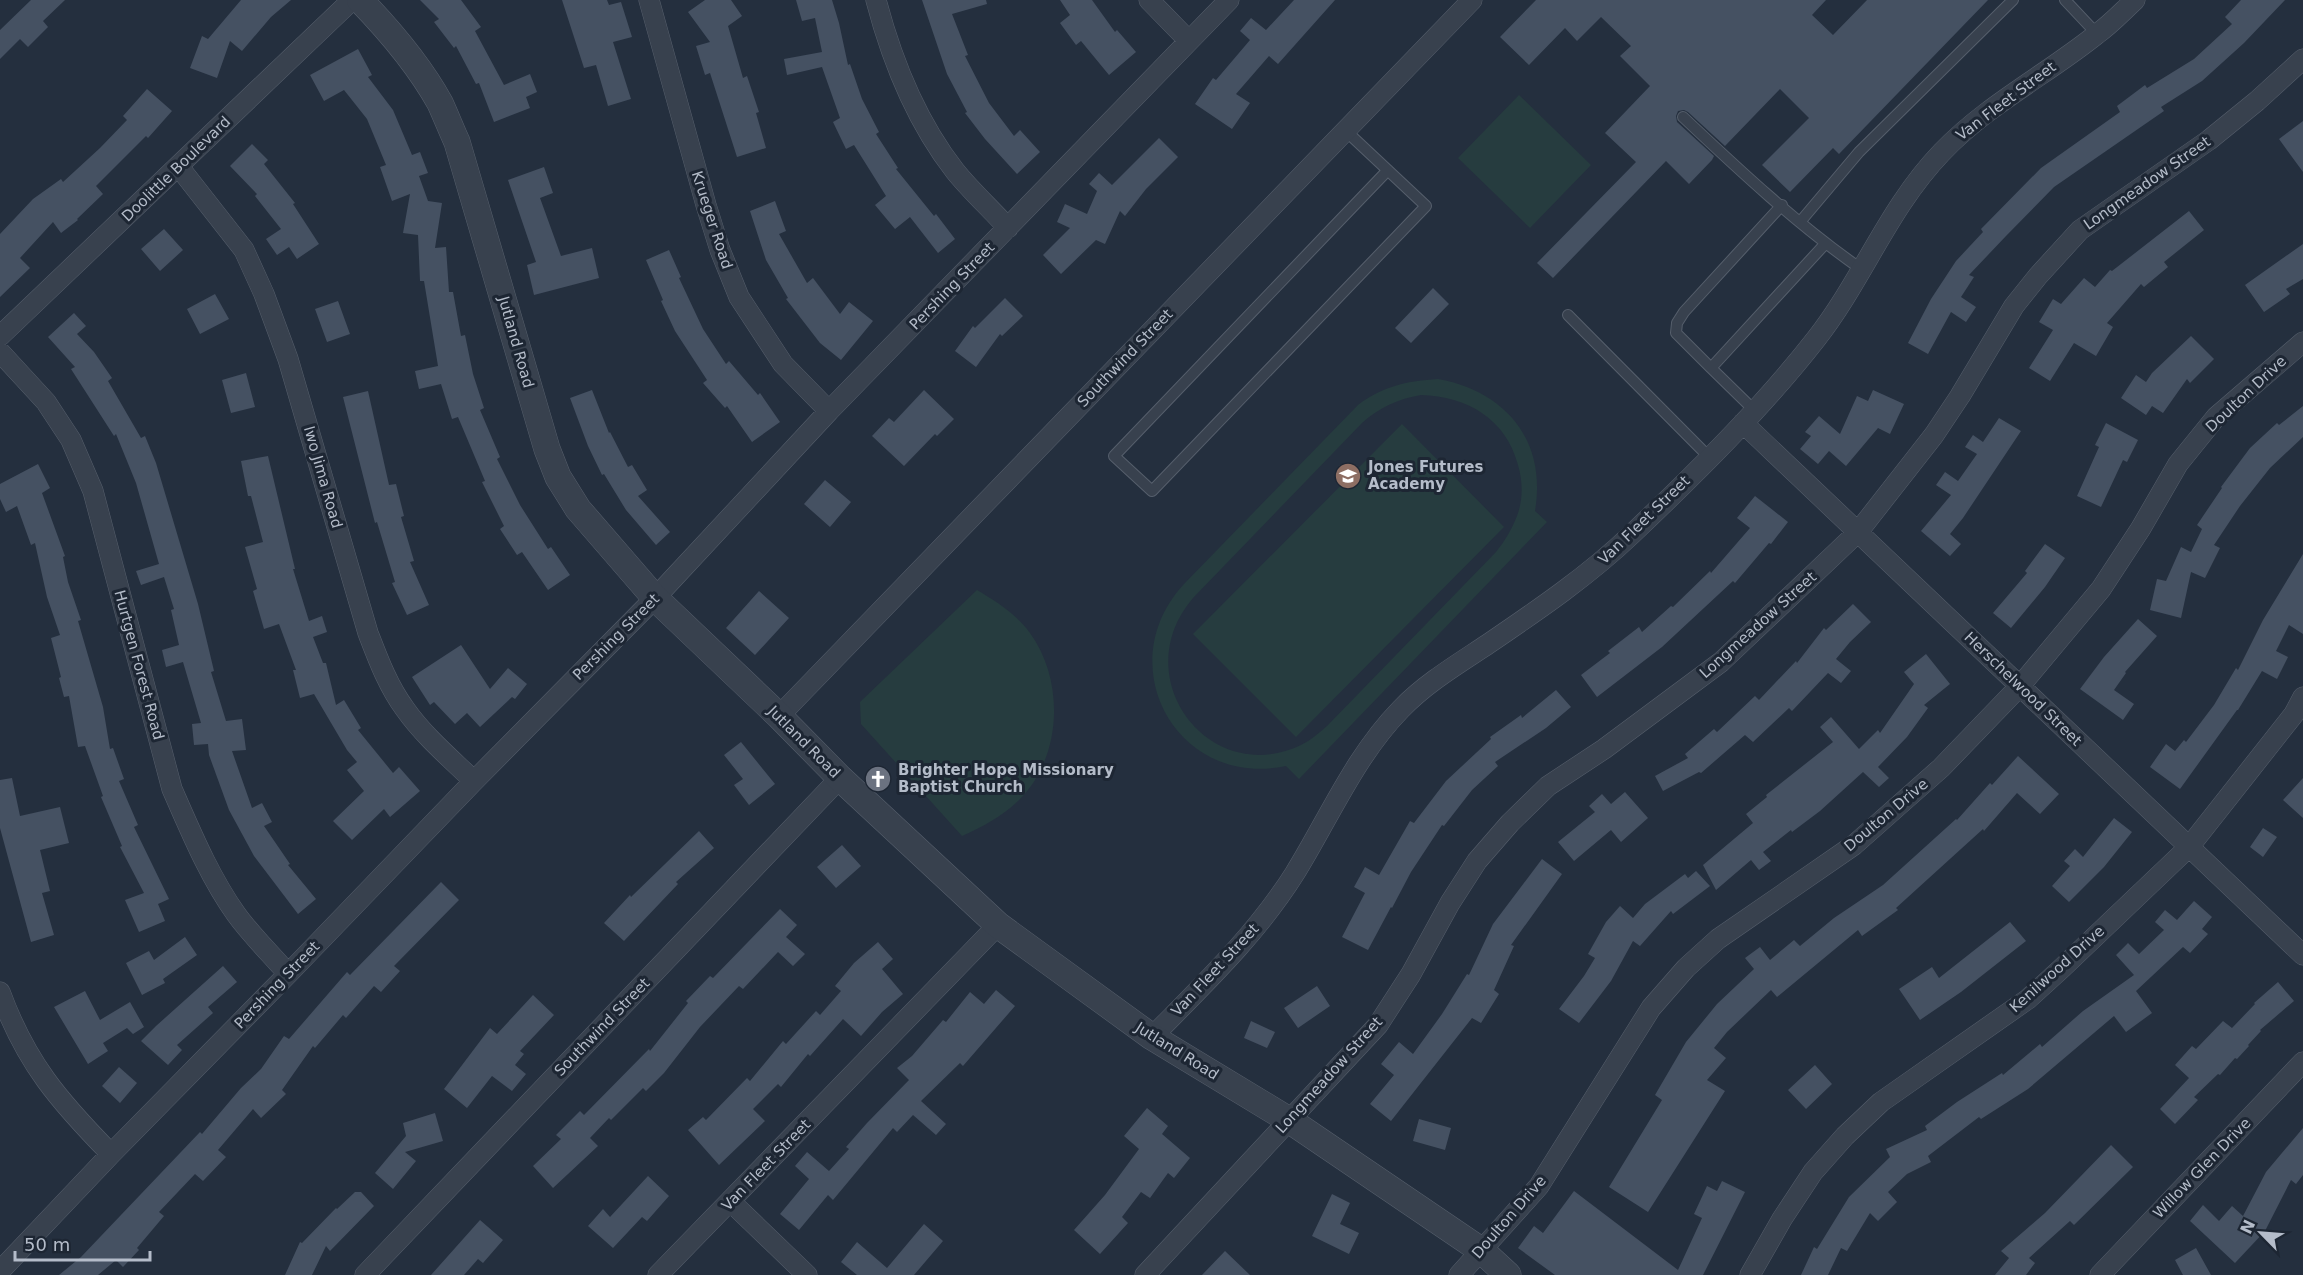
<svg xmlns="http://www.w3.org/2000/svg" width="2303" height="1275" font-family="'DejaVu Sans',sans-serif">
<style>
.green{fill:#263c3f;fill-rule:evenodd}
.building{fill:#455162}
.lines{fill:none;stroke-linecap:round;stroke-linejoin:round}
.service-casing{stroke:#565f6c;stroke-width:12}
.minor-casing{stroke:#565f6c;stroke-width:21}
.tertiary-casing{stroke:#565f6c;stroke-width:27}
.service{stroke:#38414e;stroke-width:10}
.minor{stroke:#38414e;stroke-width:20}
.tertiary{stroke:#38414e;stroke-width:26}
.labels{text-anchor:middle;stroke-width:6;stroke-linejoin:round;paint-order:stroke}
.street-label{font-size:15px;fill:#b4bcc9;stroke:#1d2633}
.poi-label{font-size:15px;font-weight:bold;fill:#b4bcc9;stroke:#1d2633;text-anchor:start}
</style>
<rect width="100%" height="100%" fill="#242f3e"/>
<!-- green -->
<path class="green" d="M1519,95L1591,165L1530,228L1458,158Z
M1438,379C1505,391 1547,440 1535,511L1547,522L1299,779L1286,766C1177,789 1109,665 1184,584L1358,405C1383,386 1407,381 1438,379ZM1421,395C1467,396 1506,419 1518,465C1523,482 1523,500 1517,516C1512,529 1505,541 1496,552L1327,726C1319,733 1311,740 1301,745C1209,789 1125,677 1193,598L1362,423C1380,407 1398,399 1421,395Z
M1402,424L1504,527L1296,737L1193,634Z
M977,590C997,602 1016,614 1030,633C1065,681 1062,757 1020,799C1003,816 984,826 962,836L861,724L860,702Z"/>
<!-- building -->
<path class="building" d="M31,0H65L43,21L48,27L28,47L20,39L0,59V30Z
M241,0H291L271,17L242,51L230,41L217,78L190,68L202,36L208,39Z
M420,0H461L481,27L475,31L504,85L530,74L537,92L526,97L530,108L494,122L479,83L476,84L456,46L454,48L434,22L439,19Z
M562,0H607L609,5L621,2L632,37L613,42L631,99L608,106L596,65L584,68Z
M705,0H731L742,16L728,26L743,78L747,76L759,112L756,113L766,148L737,157L710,73L705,75L696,46L710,42L688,12Z
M796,0H832L839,23L848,65L850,64L862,99L879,132L876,134L898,168L896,169L934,216L936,214L955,239L938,253L910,217L895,229L875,205L886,196L854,145L846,149L833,122L840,118L822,67L787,75L784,59L822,52L815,18L802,21Z
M922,0H986L987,4L952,14L968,55L965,56L989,103L1014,136L1020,130L1040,152L1017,174L985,139L965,113L967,112L947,74Z
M1060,0H1092L1115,32L1117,30L1136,52L1109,75L1081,41L1076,45L1060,23L1070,15Z
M1294,0H1335L1278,64L1269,56L1236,94L1250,103L1232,129L1195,104L1213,78L1216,80L1250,40L1240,31L1251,18L1266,30Z
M1536,0H1826L1812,15L1833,35L1867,0H1988L1839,154L1833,148L1790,192L1762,165L1809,118L1780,89L1725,146L1688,112L1684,110L1678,111L1676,116L1677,122L1714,156L1712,160L1689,184L1666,161L1553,278L1537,263L1636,162L1605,133L1650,86L1620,56L1631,46L1601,17L1577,41L1565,28L1529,65L1500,37Z
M2241,0H2285L2244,43L2202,81L2161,107L2164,111L2054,187L2006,236L1969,275L1974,277L1961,297L1976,307L1966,322L1951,312L1928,354L1908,343L1931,299L1956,261L1983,232L1981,229L2041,168L2120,112L2117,106L2145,85L2147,88L2194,59L2232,24L2225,17Z
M358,49L372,75L368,77L393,110L412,155L420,152L428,173L419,176L428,201L442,203L435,248L446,247L449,292H453L461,336L465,335L473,374L484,408L480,410L500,457L497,459L520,505L548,549L551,547L570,575L548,590L522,552L517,555L500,529L504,526L482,482L485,481L458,417L452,419L441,384L419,389L415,371L438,366L424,281H420L418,235L403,233L410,194L392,201L380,167L386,165L367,119L344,90L324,101L310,75Z
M147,89L172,111L148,138L146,136L96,186L103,194L77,219L78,220L61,233L53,222L20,258L30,268L0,297V234L33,199L61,179L63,182L100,148L127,120L123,116Z
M2303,121V172L2279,139Z
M1159,138L1178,157L1146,189L1125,216L1120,211L1105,244L1096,240L1061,274L1043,255L1070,228L1057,222L1065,204L1087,214L1097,191L1089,184L1099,173L1112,185Z
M252,144L268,160L264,164L295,203L293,204L319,244L297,259L289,247L277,255L266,239L281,229L255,196L257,194L230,166Z
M544,167L553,193L540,198L561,256L592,248L599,278L534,295L527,265L536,262L508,180Z
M775,201L786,231L779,234L807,283L813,278L840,314L849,302L873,321L841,360L820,343L786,299L788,298L766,260L750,211Z
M2189,211L2204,230L2164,262L2168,267L2144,287L2141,284L2107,323L2113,327L2096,356L2074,343L2050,381L2029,368L2053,330L2039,322L2053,299L2061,304L2084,278L2095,287L2110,270L2112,271Z
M164,229L183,250L160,271L141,249Z
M2303,244V279L2286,289L2290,294L2264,312L2245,285Z
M669,250L681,277L679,278L703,329L726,364L729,361L758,395L760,393L780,422L752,442L727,406L725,408L703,383L707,380L675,331L661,301L663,300L646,260Z
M1433,288L1449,304L1411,343L1395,328Z
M215,294L229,319L200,334L187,309Z
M1005,298L1023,316L1002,336L1000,334L976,367L955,351L973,326L975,328Z
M338,301L350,334L327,342L315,309Z
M74,313L86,326L77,334L94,352L112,378L108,381L141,438L145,436L156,463L198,604L214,671L211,672L226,721L242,719L246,750L232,751L252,808L262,803L272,822L264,826L290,864L288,865L316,899L298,914L254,856L229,810L209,755L208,744L194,745L192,724L201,723L183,662L166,667L162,650L179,645L171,610L174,609L164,577L141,585L136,571L159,564L136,483L116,434L114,436L71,369L75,367L48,337Z
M2191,336L2214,359L2190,383L2187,379L2163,413L2152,406L2146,415L2121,398L2136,375L2146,382L2152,373Z
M246,373L255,407L231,413L222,380Z
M592,390L609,433L610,432L628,467L632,465L647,490L638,496L670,532L656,545L626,510L604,474L602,475L588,446L570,398Z
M924,390L954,419L937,436L935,434L904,466L872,436L889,418L894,422Z
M1873,390L1904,404L1890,434L1878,428L1846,466L1829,451L1818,464L1800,449L1811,436L1805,432L1819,416L1840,434L1857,396L1868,401Z
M368,391L389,485L396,484L404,516L401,517L414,561L410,562L429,605L407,615L392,583L395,582L377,522L375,523L343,397Z
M2303,406V437L2270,468L2240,506L2214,545L2220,548L2205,578L2191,572L2181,618L2150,610L2157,579L2166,581L2181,547L2191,552L2202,529L2197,525L2222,488L2221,487L2250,448L2277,423L2279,425Z
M1999,418L2021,431L1963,518L1950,534L1961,544L1950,556L1921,531L1951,495L1936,485L1945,472L1958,481L1977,454L1965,447L1973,435L1983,442Z
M2106,423L2138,440L2127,462L2123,460L2101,507L2077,496L2099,447L2095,445Z
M268,456L295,569H293L309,621L322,616L327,632L313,637L323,663H326L336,705L344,700L361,728L358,730L393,773L399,767L420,791L390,817L384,809L352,840L333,821L364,791L347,770L357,762L347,750L314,694L300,698L293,670H296L279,624L264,629L253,591L257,589L245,547L263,542L251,496H248L241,461Z
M38,464L50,488L42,493L65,556L63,557L68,582L81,620L78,621L103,707L110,749L113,748L124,779L119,781L138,825L134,827L169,899L158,904L165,921L139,932L125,900L144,893L120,847L122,846L101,797L103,796L85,746L78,747L69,696L64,697L59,678L61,677L51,638L60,635L47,597L35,543L31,545L17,506L6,512L0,499V484Z
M825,480L851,502L830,527L804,504Z
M1755,496L1788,522L1771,544L1769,543L1735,583L1733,581L1662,647L1597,697L1581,675L1610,653L1608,651L1639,627L1642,632L1671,606L1673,607L1710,571L1711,573L1750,528L1737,518Z
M2045,544L2065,558L2045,587L2011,628L1993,613L2027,573L2025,571Z
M2303,554V634L2289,625L2276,651L2288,657L2277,679L2262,671L2238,710H2237L2180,789L2150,767L2166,744L2175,751L2184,740L2186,742L2214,705L2236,668L2238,670L2263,620Z
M759,591L789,618L755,655L726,628Z
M1853,604L1871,622L1850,642L1836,659L1851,671L1841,683L1828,673L1792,711L1789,708L1753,742L1745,735L1701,773L1699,772L1663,791L1655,776L1688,758L1685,754L1714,729L1717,732L1755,696L1759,700L1796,661L1797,663L1824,628L1826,630Z
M2138,619L2157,636L2125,672L2126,673L2114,690L2134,704L2123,720L2080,689L2104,657Z
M461,645L490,689L508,668L527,684L515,699L512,697L480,727L467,713L455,724L434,702L430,705L412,677Z
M1926,654L1950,684L1924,705L1928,708L1907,737L1878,767L1889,778L1879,787L1863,772L1820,811L1792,832L1791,830L1763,852L1771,861L1759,870L1751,860L1716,890L1703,865L1753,823L1746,814L1767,797L1766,795L1833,742L1820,727L1831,717L1859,749L1878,730L1880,733L1914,684L1904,672Z
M1556,690L1571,707L1546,728L1495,762L1498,766L1472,790L1444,826L1442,825L1411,872L1392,908L1391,907L1368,950L1342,937L1365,893L1354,887L1365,867L1379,875L1410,821L1414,823L1446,781L1491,739L1490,737L1521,715L1522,718Z
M741,742L775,784L749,805L734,785L743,779L724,755Z
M2018,756L2059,794L2040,814L2017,793L1984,831L1983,829L1896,908L1898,910L1862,936L1858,930L1777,997L1771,990L1727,1032L1714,1048L1726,1058L1707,1080L1725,1091L1648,1212L1609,1187L1662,1100L1655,1095L1686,1042L1717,1004L1754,969L1745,958L1760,947L1770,960L1794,940L1800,946L1834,918L1883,885L1956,819L1957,820L1990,783L1992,785Z
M12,778L20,816L60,807L69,843L40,850L50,891L42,893L54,935L31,942L0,828V780Z
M2303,778V818L2283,800Z
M1625,792L1648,818L1621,842L1611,830L1574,861L1558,842L1595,812L1589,806L1602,794L1611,804Z
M2114,818L2132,832L2104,867L2069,902L2052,886L2070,866L2064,861L2075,849L2083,857Z
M2263,828L2277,837L2263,857L2250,847Z
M699,831L714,848L676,882L678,884L624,941L604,923L630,895L631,897Z
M842,845L861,866L836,888L817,867Z
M1542,859L1562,874L1511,945L1514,946L1494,990L1499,994L1481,1023L1472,1018L1391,1121L1370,1104L1394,1075L1381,1064L1399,1042L1413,1054L1442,1014L1467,974L1469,975L1493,924Z
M1696,871L1710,886L1673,914L1671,911L1640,946L1633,941L1611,981L1579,1023L1559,1009L1584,976L1595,958L1588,954L1606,922L1620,906L1633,918L1645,904L1685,874L1688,878Z
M441,882L459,900L394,966L400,971L381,992L374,986L346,1018L343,1015L315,1048L313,1046L282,1090L286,1094L261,1118L253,1109L218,1150L226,1157L203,1181L195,1174L159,1212L164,1216L137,1248L139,1250L123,1267L116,1260L98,1275H59L81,1257L200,1132L202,1134L241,1088L261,1069L284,1036L289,1039L347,972L350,975Z
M2194,901L2212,917L2202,929L2208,934L2190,953L2183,947L2136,991L2152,1013L2126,1032L2114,1016L2028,1089L1981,1119L1979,1117L1928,1156L1931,1162L1907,1174L1888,1192L1897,1202L1878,1221L1870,1213L1847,1251L1841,1248L1828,1275H1801L1814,1247L1817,1249L1849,1197L1890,1157L1886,1149L1927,1130L1925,1126L1957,1102L2002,1073L2003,1075L2040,1044L2042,1047L2083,1011L2134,975L2116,955L2128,943L2139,954L2164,930L2155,922L2165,910L2177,920Z
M780,909L797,925L786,937L805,954L793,966L778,952L743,989L739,986L700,1027L664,1073L646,1091L643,1088L611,1120L609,1118L590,1138L598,1146L553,1188L533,1166L561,1139L556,1135L580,1111L584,1115L649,1049L650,1051L688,1003L686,1001L710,976L713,978Z
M2010,922L2026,941L1961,992L1920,1020L1899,989L1932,967L1939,978Z
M185,937L197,955L163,979L165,983L142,995L126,963L149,951L154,960Z
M878,942L893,959L882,969L903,994L882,1012L861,1036L843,1019L810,1056L808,1054L781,1087L778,1084L753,1109L765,1121L719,1165L688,1130L703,1117L706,1120L747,1078L750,1081L783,1041L786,1044L816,1011L820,1015L841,991L835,986L854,963Z
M223,966L237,982L208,1007L213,1013L177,1045L182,1050L168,1065L141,1041L156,1026Z
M2278,982L2294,1001L2260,1030L2261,1031L2248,1045L2249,1046L2237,1059L2235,1058L2220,1075L2218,1074L2194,1097L2198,1100L2175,1124L2160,1109L2189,1078L2175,1065L2192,1046L2196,1049L2223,1021L2232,1028L2255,1004L2254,1003Z
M1317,986L1330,1006L1298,1028L1284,1008Z
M996,990L1015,1006L963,1066L960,1063L921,1101L946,1124L936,1135L913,1115L897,1132L893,1128L833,1200L828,1195L799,1230L780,1214L809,1179L795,1166L807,1152L829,1171L849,1149L846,1147L867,1123L909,1080L897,1068L912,1056L943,1020L946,1022L970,992L984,1004Z
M85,991L100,1020L130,1002L144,1027L133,1034L127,1028L103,1043L108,1051L88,1064L54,1007Z
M533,995L554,1015L520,1051L524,1054L515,1065L526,1074L512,1091L492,1076L467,1108L444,1089L490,1028L497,1034Z
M1251,1021L1275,1032L1267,1048L1244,1038Z
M1815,1065L1832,1084L1806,1109L1788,1090Z
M119,1067L137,1083L120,1103L102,1086Z
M1147,1108L1168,1126L1162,1134L1190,1158L1174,1178L1168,1173L1150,1198L1141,1192L1122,1217L1128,1223L1100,1254L1074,1230L1105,1195L1139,1149L1124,1136Z
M435,1113L443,1141L405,1152L416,1161L393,1189L375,1173L406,1136L403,1123Z
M1419,1119L1451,1128L1445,1150L1413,1141Z
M2303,1128V1175L2296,1184L2291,1180L2265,1231L2235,1263L2190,1221L2203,1205L2219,1221L2232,1206L2243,1216L2266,1172Z
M2111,1145L2133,1167L2074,1225L2070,1221L2029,1258L2035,1263L2026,1275H1995L2009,1258L2001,1251L2045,1213Z
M648,1176L669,1196L647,1221L642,1217L613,1248L588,1226L603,1209L610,1217Z
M1722,1181L1745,1192L1703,1275H1555L1518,1248L1534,1226L1543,1233L1574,1191L1678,1270L1702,1218L1694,1214L1707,1186L1717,1191Z
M355,1192H361L374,1206L330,1251L326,1246L312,1275H285L300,1242L302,1243L336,1208L337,1209Z
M1332,1194L1350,1203L1340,1224L1359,1233L1349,1254L1312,1236Z
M480,1220L503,1240L483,1263L478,1259L464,1275H431Z
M924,1224L943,1241L914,1275H857L841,1262L857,1242L887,1268Z
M2196,1248L2211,1275H2183L2175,1260Z
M1225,1251L1250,1275H1202Z"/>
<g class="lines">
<!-- service casing -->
<g class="service-casing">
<path id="service" d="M2065,0L2097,34
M1683,117C1739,170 1798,225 1861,269
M1346,131L1426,206L1152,491L1114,456L1388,170
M1782,205L1684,312L1677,323L1676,333L1711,368L1825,244
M1800,222L1859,152L2013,0
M1568,315L1709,457
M1711,368L1755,411"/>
</g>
<!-- minor casing -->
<g class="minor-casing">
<path id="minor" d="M649,0L706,205L720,250L739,297L783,364L829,411
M876,0C892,61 916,121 955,171C971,191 991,209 1008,228
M1149,0L1189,41
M179,167L244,250L264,294L288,359L368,633C378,659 388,686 405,709C424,736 450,758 474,781
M0,336L352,0
M0,352L46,402L71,440L93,491L172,789C191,832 209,876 236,914C251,935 271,954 288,974
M1743,423L2303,955
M779,716L1472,0
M0,992C26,1063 59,1101 111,1154
M1152,1037C1203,985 1256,935 1295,873C1329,818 1355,756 1401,709C1426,683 1458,664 1488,644C1538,610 1588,576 1632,534C1695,474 1763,407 1816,339C1863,279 1888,208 1942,152C1988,104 2046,75 2097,34C2111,24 2123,11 2135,0
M730,1201L807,1275
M0,1271L111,1154L288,974L474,781L655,598L829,411L1229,0
M365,1275L840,778
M658,1275L998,925
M1145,1275L1378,1025L1411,974L1450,903L1477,861L1510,823L1548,786L1604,749L1721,662L1858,532L1934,435L1960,396L2014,306L2038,276L2080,230L2209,140L2257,101L2303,59
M1459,1275L1539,1186L1651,1008L1686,968L1718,939L1854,845L1941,768L2020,686L2101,589L2141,528L2178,464L2216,417L2303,342
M1750,1275L1782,1219L1813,1172L1845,1136L1881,1102L2028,999L2062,968L2189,847L2294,714L2303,697
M2100,1275L2303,1062"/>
</g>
<!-- tertiary casing -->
<g class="tertiary-casing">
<path id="tertiary" d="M360,0C390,31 419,65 440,103C446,116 451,129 457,142L547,449L558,477L578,509L655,598L779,716L840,778L998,925L1152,1037L1289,1120L1482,1251L1508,1275"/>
</g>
<!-- service -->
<use href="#service" class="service"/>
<!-- minor -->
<use href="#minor" class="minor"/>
<!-- tertiary -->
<use href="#tertiary" class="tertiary"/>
</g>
<!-- icons -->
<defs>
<g id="school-disc" transform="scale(1.35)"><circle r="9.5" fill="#8d6e63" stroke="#1d2633"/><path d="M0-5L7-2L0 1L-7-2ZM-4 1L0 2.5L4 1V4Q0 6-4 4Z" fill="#fff"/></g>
<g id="church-disc" transform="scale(1.35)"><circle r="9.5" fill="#6b7280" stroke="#1d2633"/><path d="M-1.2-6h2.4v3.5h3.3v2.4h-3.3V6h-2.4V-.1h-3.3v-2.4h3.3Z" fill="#fff"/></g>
</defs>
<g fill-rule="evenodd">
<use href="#school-disc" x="1348" y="476"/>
<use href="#church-disc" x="878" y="779"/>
</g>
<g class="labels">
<!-- street labels -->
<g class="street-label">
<text transform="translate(2006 101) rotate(-37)" y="5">Van Fleet Street</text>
<text transform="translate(176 169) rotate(-44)" y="5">Doolittle Boulevard</text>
<text transform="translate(2147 183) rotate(-35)" y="5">Longmeadow Street</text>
<text transform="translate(712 220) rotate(72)" y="5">Krueger Road</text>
<text transform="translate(952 286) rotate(-46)" y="5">Pershing Street</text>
<text transform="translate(516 342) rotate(74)" y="5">Jutland Road</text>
<text transform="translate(1125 358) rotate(-46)" y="5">Southwind Street</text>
<text transform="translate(2246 394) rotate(-43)" y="5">Doulton Drive</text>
<text transform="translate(323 477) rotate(74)" y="5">Iwo Jima Road</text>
<text transform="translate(1644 520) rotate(-44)" y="5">Van Fleet Street</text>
<text transform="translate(1758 625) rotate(-42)" y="5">Longmeadow Street</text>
<text transform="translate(616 637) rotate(-45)" y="5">Pershing Street</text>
<text transform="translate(139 665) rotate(75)" y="5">Hurtgen Forest Road</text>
<text transform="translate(2023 689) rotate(44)" y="5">Herschelwood Street</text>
<text transform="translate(804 742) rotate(45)" y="5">Jutland Road</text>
<text transform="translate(1886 815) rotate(-40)" y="5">Doulton Drive</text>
<text transform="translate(2057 969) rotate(-42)" y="5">Kenilwood Drive</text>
<text transform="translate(1215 970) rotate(-47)" y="5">Van Fleet Street</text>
<text transform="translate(277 985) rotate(-46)" y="5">Pershing Street</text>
<text transform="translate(602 1027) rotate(-46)" y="5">Southwind Street</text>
<text transform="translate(1177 1051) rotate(32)" y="5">Jutland Road</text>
<text transform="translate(1329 1075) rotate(-48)" y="5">Longmeadow Street</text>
<text transform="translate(766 1165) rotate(-46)" y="5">Van Fleet Street</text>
<text transform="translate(2202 1168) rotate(-46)" y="5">Willow Glen Drive</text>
<text transform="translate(1509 1217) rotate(-49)" y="5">Doulton Drive</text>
</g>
<!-- poi labels -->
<g class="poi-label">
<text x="1368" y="472">Jones Futures<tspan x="1368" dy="17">Academy</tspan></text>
<text x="898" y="775">Brighter Hope Missionary<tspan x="898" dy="17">Baptist Church</tspan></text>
</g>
</g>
<!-- north arrow -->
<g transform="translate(2261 1233) rotate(295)" stroke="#1d2633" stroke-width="4.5" paint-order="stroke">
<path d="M0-4.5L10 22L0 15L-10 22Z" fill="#b4bcc9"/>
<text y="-9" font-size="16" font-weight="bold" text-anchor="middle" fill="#b4bcc9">N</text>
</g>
<!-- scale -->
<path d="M15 1251v9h135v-9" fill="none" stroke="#b4bcc9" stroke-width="3"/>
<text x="24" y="1251" font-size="18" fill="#b4bcc9" stroke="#1d2633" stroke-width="4.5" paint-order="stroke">50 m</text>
</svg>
